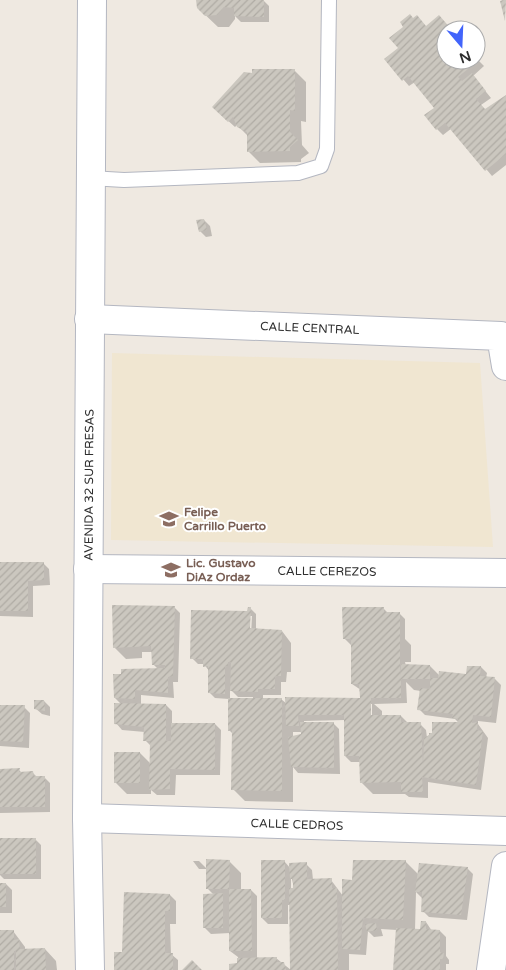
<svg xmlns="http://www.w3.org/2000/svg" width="506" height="970" font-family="'Varela Round',sans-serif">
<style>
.education{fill:#f0e6d1}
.shadow{fill:#0003;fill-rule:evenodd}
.building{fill:url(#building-hatch);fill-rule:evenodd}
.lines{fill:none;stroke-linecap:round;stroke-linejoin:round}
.lane-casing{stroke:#b4b7c1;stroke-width:16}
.street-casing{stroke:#b4b7c1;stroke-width:30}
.lane{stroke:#fff;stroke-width:14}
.street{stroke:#fff;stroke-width:28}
.labels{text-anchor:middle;stroke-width:4;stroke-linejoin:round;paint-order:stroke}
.street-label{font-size:12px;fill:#2e2e2e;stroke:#fff}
.education-label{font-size:12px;font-weight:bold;fill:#785e54;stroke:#fff;text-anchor:start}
</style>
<defs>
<pattern id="building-hatch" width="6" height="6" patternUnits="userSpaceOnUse" patternTransform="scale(1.25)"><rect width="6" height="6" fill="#cbc7bf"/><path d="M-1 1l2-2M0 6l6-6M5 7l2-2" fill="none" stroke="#afaba4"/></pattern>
</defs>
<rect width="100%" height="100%" fill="#efe9e1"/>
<!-- education -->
<path class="education" d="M112,353L480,363L493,547L111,540Z"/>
<!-- shadow -->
<path class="shadow" d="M198,0H263L269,6V22H241L235,16V19L229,27H218L198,8Z
M414,20L426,27L452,30H446V60H476V58L484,66L473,76L491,98L481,105L485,111L506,96V165L492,176L452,128L443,135L437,129L426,115L435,108L415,82L409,86L386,59L399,48Z
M294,70L306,82V122L301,121L302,145L309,153L301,159V162L260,163L248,151V136L237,125L235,127L213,107L254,74Z
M204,220L210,226L212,236L206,237L200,231Z
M0,563H43L49,569L50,585L33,586V617L0,616Z
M174,607L180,613L178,682H173L174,698L141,695V705H166L172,711V724H215L221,730L220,775H176L175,795H157L151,790V794H127L115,782L140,753L151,764V746L145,740V732L122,730L116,723L122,705L115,698L158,669L153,664L152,652H142V658L126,659L114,647Z
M250,608L256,614V630L282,631L291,643V672H287L286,682H281V695H263V699H281L287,704L361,699V690L352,684L353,647L344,638L383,608L388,613H399L405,619V639L411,645V662H405L406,666H430L440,676L467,675L481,667L487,673L486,678L495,679L501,685L496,723L478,721V724L488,738L481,790L428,782V798L409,797L405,794H373L361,782V762H351L345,756V720L304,721V724L333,723L339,729L340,774L298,773L293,767V802L245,801L233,789V734L229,730V699L215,698L209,692V671L204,664H198L192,658L249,612ZM249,616H252L251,635H248ZM406,682L414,690L421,691L419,709L425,715L455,719L460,724L427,738L426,730L420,724L408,723L401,716L382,717V711L374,704L407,703ZM230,689L238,697H253V699L230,700ZM369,704H372V717H370ZM293,732H302V735L293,737Z
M44,701L50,707V716L42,714L35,708Z
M0,707H24L30,713L29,748L0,746Z
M0,770H19L22,773H33L38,778L44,777L50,783V812L0,813Z
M0,839H35L41,845V879H4L0,875Z
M193,861H199L207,869L229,861L241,873V890H251L257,896V959L276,958L291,970H231L239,964L238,957L230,951V933L211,934L205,928L214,895L208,889L207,869H199Z
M284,861L291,869L306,864L312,870L313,880H331L343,896L352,881L405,861L419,875L467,868L473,874L467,920L429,917L423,911L422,898L416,892L415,930H421L426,922L432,931H440L446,937V956L449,960V964H446V970H395L397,930L381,929L383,936L374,937L368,931L366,955L349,954V970H291V905H288V924H268L262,918ZM291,875L294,888L291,890Z
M0,884H6L12,890V913H0Z
M170,895L176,901V924H170L171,954L178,960V970H115L123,953Z
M0,931H13L25,947V952L45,949L56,961L57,970H0Z"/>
<!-- building -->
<path class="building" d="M196,0H264V17L234,16V8L224,7L217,15L205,16L197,8Z
M503,0H506L505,21L500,1Z
M410,14L413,18L417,15L426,26L439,15L452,30H446V60H476V57L479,60L458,77L462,81L472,73L486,91L476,99L485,109L506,95V154L485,171L445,123L436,130L424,115L434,108L408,76L402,81L384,59L398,48L389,38L403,27L400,22Z
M252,69H295V111L290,110V132L298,140L290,147V151L247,152V132L237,127L233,117L228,122L212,107L244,72L252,73Z
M204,219L207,230L199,232L196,220Z
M0,562H44V580L28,581V611H0Z
M112,605L175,606L173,676L168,677V693L135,690V699L114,698L113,674H121V669L165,668V665H152L151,646L113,648Z
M248,607H251L250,628L282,630L281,676H275V689H258V692L230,691L231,662H228V666H225V694L208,693V666L203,667V659H190L191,610L247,611Z
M342,607H384V612H400V677L401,664L430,665V678H438L439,671L466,674L467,666H481L480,676L495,677L491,717L473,715L472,723L478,722L477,730L483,731L476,785L422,777L423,792H401V782L360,783L359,756H344V715H298L299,726H286L285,697L360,698L359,684H351V639H343ZM401,679H430V689L420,688L417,710L453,714L452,718L458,719V722H432V733H429V735L424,738L423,766L421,722H401V715H371V698H401Z
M228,698H282V791L231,790L232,730L228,731Z
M34,700H44L45,711L34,709Z
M114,703L166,704V741H171V723H215V770L170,769V789L149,790L150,741H143L144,727L114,724Z
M0,705H25L23,742L0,741Z
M300,722H334V768L291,767L288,737L301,734Z
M114,752H140V783H114Z
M20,768L19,772L33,771L34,776H45V807H0V769Z
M0,838H36V874H0Z
M206,859L230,860L229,889H206Z
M261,860H285V900H282V918H261Z
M353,860H406L403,920L363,918L360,950L342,949V879L352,880Z
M307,862V879L332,878V888H337L338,970H290L289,888H293V879H290L289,863Z
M419,863L468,867L461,915L421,912L422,892H415Z
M0,883H6V907H0Z
M229,889H251L252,951H229Z
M124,892L170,894V911H165V953H173V970H114V952H122Z
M223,893V928H203V894Z
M421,921H426V929L440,930V952L444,953L443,959H440V970H393L396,928L420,929Z
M376,923L377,930L367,932L365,924Z
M0,930H14V940L19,939L20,949L45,948L46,970H16V951H14V970H0Z
M277,957V962H284L286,970H229V964L237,963V958Z
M192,960L202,970H182Z"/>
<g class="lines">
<!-- lane casing -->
<g class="lane-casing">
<path id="lane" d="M90,178L124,180L298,173L321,166L327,149L329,0"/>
</g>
<!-- street casing -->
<g class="street-casing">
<g id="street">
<path id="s1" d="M89,319L501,336L506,366"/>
<path id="s2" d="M88,569L506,573"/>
<path id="s3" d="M87,818L506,831"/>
<path id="s4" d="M90,970L87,818L92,0"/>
<path d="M491,970L506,866"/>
</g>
</g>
<!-- lane -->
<use href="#lane" class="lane"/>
<!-- street -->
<use href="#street" class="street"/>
</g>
<!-- icons -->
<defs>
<g id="school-bare" transform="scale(1.5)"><path d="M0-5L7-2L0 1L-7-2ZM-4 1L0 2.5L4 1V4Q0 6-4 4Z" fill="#8d6e63" stroke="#fff" stroke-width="2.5" paint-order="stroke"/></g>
</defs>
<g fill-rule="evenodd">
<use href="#school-bare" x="169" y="519"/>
<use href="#school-bare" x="171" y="570"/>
</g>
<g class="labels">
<!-- street labels -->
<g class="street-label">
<text dy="4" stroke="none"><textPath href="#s1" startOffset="221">CALLE CENTRAL</textPath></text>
<text dy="4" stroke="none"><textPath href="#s4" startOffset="485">AVENIDA 32 SUR FRESAS</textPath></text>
<text dy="4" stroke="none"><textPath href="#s2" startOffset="239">CALLE CEREZOS</textPath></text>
<text dy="4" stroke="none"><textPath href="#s3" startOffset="210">CALLE CEDROS</textPath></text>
</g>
<!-- education labels -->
<g class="education-label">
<text x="184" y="516">Felipe<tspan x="184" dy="14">Carrillo Puerto</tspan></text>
<text x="186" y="567">Lic. Gustavo<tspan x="186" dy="14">DiAz Ordaz</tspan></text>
</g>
</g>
<!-- north arrow -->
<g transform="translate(461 45) rotate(161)"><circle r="24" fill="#ffffff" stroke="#ababab"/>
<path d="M0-4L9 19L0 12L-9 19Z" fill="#4264fb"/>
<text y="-8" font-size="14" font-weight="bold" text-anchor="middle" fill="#2e2e2e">N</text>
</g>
</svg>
